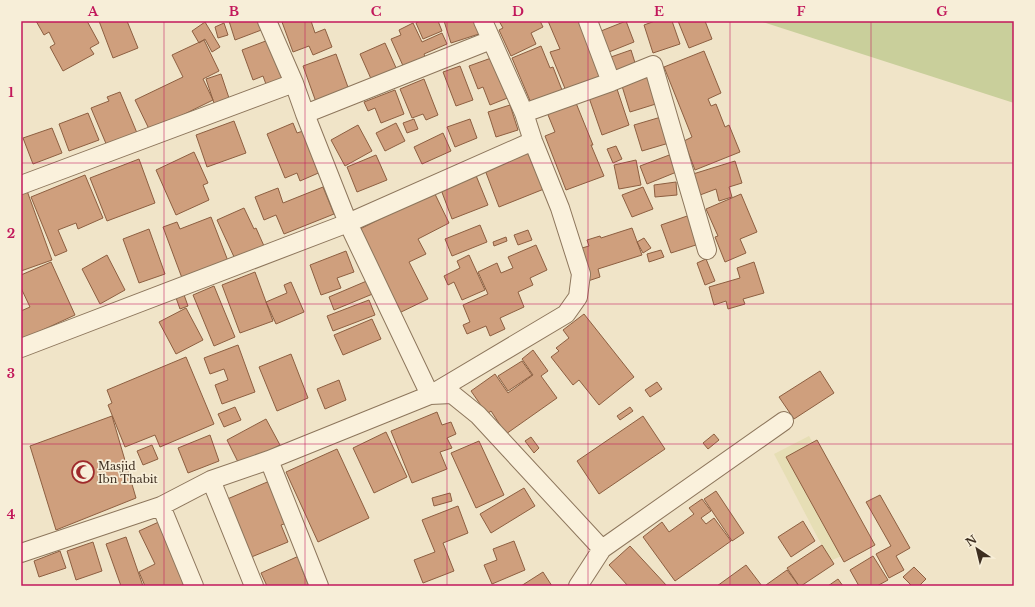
<svg xmlns="http://www.w3.org/2000/svg" width="1035" height="607" font-family="'Libre Baskerville',serif">
<style>
.farmland{fill:#e6deb5}
.green{fill:#c9cf9b}
.building{fill:#cf9f7d;stroke:#8d5f41}
.lines{fill:none;stroke-linecap:round;stroke-linejoin:round}
.minor-casing{stroke:#8d765c;stroke-width:20}
.minor{stroke:#faf1dc;stroke-width:18}
.grid{fill:none;stroke:#c2185b;stroke-width:1;stroke-opacity:0.55}
.labels{text-anchor:middle;stroke-width:3.5;stroke-linejoin:round;paint-order:stroke}
.poi-label{font-size:11px;fill:#3d2e20;stroke:#f7eed8;text-anchor:start}
.neatline{fill:none;stroke:#c2185b;stroke-width:1.5}
.grid-label{font-size:13px;text-anchor:middle;font-weight:bold;fill:#c2185b}
</style>
<rect width="100%" height="100%" fill="#f0e4c8"/>
<!-- farmland -->
<path class="farmland" d="M809,436L869,544L830,561L774,454Z"/>
<!-- green -->
<path class="green" d="M760,21H1014V103Z"/>
<!-- building -->
<path class="building" d="M36,21H87L99,43L90,48L94,54L63,71L50,47L55,44L49,32L44,35Z
M99,21H127L138,48L113,58Z
M229,21H261L264,29L235,40Z
M285,21H311L315,33L325,29L332,47L313,55L309,46L293,52L282,22Z
M420,21H438L442,31L423,39L416,23Z
M444,21H475L479,34L451,43Z
M499,21H540L543,27L531,33L536,44L511,56L499,30L503,28Z
M548,21H579L603,76L566,91L550,52L560,49Z
M626,21L634,42L609,52L601,31Z
M655,21H672L680,44L653,53L644,25Z
M678,21H705L712,39L689,48Z
M205,22L220,47L212,52L205,39L199,43L192,31Z
M224,23L228,35L218,38L215,27Z
M413,23L422,42L442,33L447,44L424,54L426,59L404,68L391,39L401,35L399,30Z
M271,39L286,80L267,87L263,76L253,80L242,50Z
M204,40L219,71L203,79L213,100L150,131L135,100L183,77L172,55Z
M385,43L397,70L372,81L360,54Z
M541,46L550,68L553,67L562,90L531,103L512,58Z
M631,50L636,66L614,74L608,58Z
M704,51L721,93L708,99L711,106L716,104L725,127L729,125L740,152L695,170L684,141L692,137L664,67Z
M336,54L349,90L316,102L303,66Z
M494,57L510,97L490,105L483,87L478,89L469,66Z
M460,66L473,100L456,106L443,72Z
M221,74L230,101L215,106L206,79Z
M650,76L659,103L630,112L622,86Z
M424,79L438,115L426,120L423,114L412,118L400,89Z
M615,83L629,125L602,135L587,92Z
M395,90L404,114L381,123L375,108L368,111L364,102Z
M120,92L137,133L107,146L91,108L109,101L107,97Z
M574,98L593,145H591L604,176L566,190L545,136L555,132L546,110Z
M510,105L518,130L496,137L488,112Z
M88,113L99,140L69,151L59,124Z
M661,117L669,143L642,151L634,125Z
M414,119L418,129L407,133L403,123Z
M470,119L477,138L455,147L447,127Z
M234,121L246,153L207,167L196,135Z
M293,123L297,133L306,130L323,171L300,181L297,173L285,178L267,134Z
M396,123L405,141L385,151L376,133Z
M358,125L372,151L345,166L331,140Z
M52,128L62,153L33,164L23,138Z
M443,133L451,151L422,164L414,147Z
M616,146L622,159L613,163L607,149Z
M194,152L208,183L203,185L209,200L176,215L156,170Z
M530,152L544,189L499,207L485,170Z
M672,154L679,171L647,184L640,166Z
M376,155L387,180L357,192L347,167Z
M139,159L155,203L107,221L90,178Z
M636,160L641,185L619,189L614,165Z
M735,161L742,183L729,187L732,197L719,201L716,189L700,195L693,174Z
M475,173L488,205L452,219L440,187Z
M85,175L103,218L78,229L76,223L58,230L67,251L55,256L31,197Z
M676,182L677,195L655,197L654,185Z
M323,187L334,214L284,234L276,215L264,220L255,197L278,188L283,203Z
M643,187L653,209L632,217L622,195Z
M26,188L52,260L21,271V190Z
M434,192L449,223L418,239L426,254L409,262L428,299L397,314L356,231Z
M741,194L757,232L740,239L746,253L725,262L715,237L718,236L706,209Z
M244,208L254,229L256,228L264,246L235,259L217,220Z
M693,214L702,243L671,253L661,225Z
M211,217L228,261L182,278L163,227L177,222L180,229Z
M480,225L487,242L452,256L445,239Z
M632,228L642,255L598,269L600,277L585,282L575,250L589,246L587,240L600,236L601,238Z
M149,229L165,274L139,283L123,239Z
M528,230L532,240L518,245L514,235Z
M506,237L507,241L494,246L493,242Z
M644,238L651,248L643,253L637,242Z
M536,245L547,270L530,278L533,285L518,292L524,307L500,318L505,329L490,336L486,326L467,334L463,325L470,322L463,305L488,294L478,272L497,263L501,273L513,268L508,257Z
M661,250L664,257L649,262L647,254Z
M346,251L354,272L337,278L341,288L321,295L310,265Z
M107,255L125,290L100,304L82,269Z
M469,255L485,290L462,300L454,282L448,285L444,276L460,268L457,261Z
M706,259L715,281L705,285L697,263Z
M51,262L75,315L21,340V311L30,307L21,288V275Z
M754,262L764,293L743,299L745,304L728,309L726,301L714,305L709,287L740,278L737,268Z
M255,272L273,321L240,333L222,285Z
M369,280L375,293L334,310L329,297Z
M291,282L304,312L276,324L266,302L287,293L284,285Z
M214,286L235,337L214,346L193,295Z
M183,292L188,306L180,309L175,295Z
M369,300L375,315L333,331L327,316Z
M186,308L203,340L176,354L159,322Z
M584,314L634,377L599,405L579,380L573,385L551,357L559,351L556,348L569,338L563,330Z
M372,319L381,339L343,355L334,335Z
M238,345L255,392L222,404L215,385L228,380L224,369L210,374L204,358Z
M533,350L548,371L541,376L557,398L506,434L491,411L487,414L471,391L495,374L508,393L533,375L522,359Z
M291,354L308,398L277,411L259,367Z
M186,357L214,424L160,447L155,435L125,447L108,405L112,403L107,390Z
M522,361L532,375L508,391L498,376Z
M820,371L834,393L794,419L779,397Z
M339,380L346,400L325,409L317,389Z
M657,382L662,389L650,397L645,390Z
M235,407L241,420L224,427L218,414Z
M630,407L633,411L620,420L617,416Z
M437,412L442,425L451,422L456,434L447,438L452,448L440,452L447,469L412,483L391,431Z
M112,416L136,498L56,530L30,446Z
M643,416L665,449L599,494L577,461Z
M266,419L280,445L240,466L227,440Z
M386,432L407,477L374,493L353,448Z
M714,434L719,440L708,449L703,443Z
M210,435L219,461L188,473L178,448Z
M531,437L539,448L534,453L525,441Z
M817,440L875,545L844,562L786,457Z
M479,441L504,495L476,508L451,453Z
M152,445L158,459L143,465L137,451Z
M337,449L369,518L318,542L286,472Z
M272,480L290,522L281,525L288,542L249,558L225,500Z
M524,488L535,506L491,533L480,514Z
M716,491L744,533L732,541L704,499Z
M450,493L452,501L434,506L432,498Z
M880,495L910,548L896,556L904,570L889,578L876,554L891,546L866,502Z
M702,499L711,511L701,518L706,524L714,518L731,541L675,581L643,537L662,522L669,532L694,514L689,508Z
M458,506L468,533L443,543L454,571L423,583L414,560L435,552L422,520Z
M163,520L191,581L181,586H145L139,572L155,564L139,531Z
M803,521L815,541L791,557L778,537Z
M126,537L143,586H121L106,544Z
M514,541L525,570L492,584L484,565L497,560L493,549Z
M93,542L102,571L76,580L67,551Z
M822,545L834,564L801,586H799L787,568Z
M630,546L667,586H628L609,565Z
M60,551L66,568L39,577L34,561Z
M301,555L306,567L302,569L309,586H267L261,573Z
M873,556L888,580L877,586H859L850,570Z
M746,565L762,586H717Z
M914,567L926,579L919,586H912L903,577Z
M787,570L799,586H767L766,585Z
M543,572L552,586H521Z
M838,579L843,586H828Z"/>
<g class="lines">
<!-- minor casing -->
<g class="minor-casing">
<path id="minor" d="M267,21L294,83L305,114L348,223L430,395L566,314L578,297L581,274L560,208L533,141L524,113L483,21
M588,21L611,82
M524,113L611,82L653,65L707,250
M305,114L491,40
M21,185L294,83
M21,348L348,223L533,141
M269,460L319,586
M211,480L254,586
M161,506L194,586
M21,553L161,506L211,480L269,460L430,395L452,394L478,415L602,549
M578,586L602,549L784,421"/>
</g>
<!-- minor -->
<use href="#minor" class="minor"/>
</g>
<!-- grid -->
<path class="grid" d="M164,21V586M305,21V586M447,21V586M588,21V586M730,21V586M871,21V586M21,163H1014M21,304H1014M21,444H1014"/>
<!-- icons -->
<defs>
<g id="mosque-ring" transform="scale(1.15)"><circle r="9.5" fill="#f7eed8" stroke="#9e2a2b" stroke-width="1.5"/><path d="M3.5-4.9A6 6 0 1 0 3.5 4.9A5 5 0 1 1 3.5-4.9Z" fill="#9e2a2b"/></g>
</defs>
<g fill-rule="evenodd">
<use href="#mosque-ring" x="83" y="472"/>
</g>
<g class="labels">
<!-- poi labels -->
<g class="poi-label">
<text x="98" y="470">Masjid<tspan x="98" dy="13">Ibn Thabit</tspan></text>
</g>
</g>
<!-- border -->
<rect width="1035" height="607" fill="none" stroke="#f7eed8" stroke-width="44"/>
<!-- north arrow -->
<g transform="translate(977 549) rotate(325)" stroke="#f7eed8" stroke-width="3" paint-order="stroke">
<path d="M0-3L7 15L0 10L-7 15Z" fill="#3d2e20"/>
<text y="-6" font-size="11" font-weight="bold" text-anchor="middle" fill="#3d2e20">N</text>
</g>
<rect x="22" y="22" width="991" height="563" class="neatline"/>
<g class="grid-label">
<text x="93" y="16">A</text>
<text x="234" y="16">B</text>
<text x="376" y="16">C</text>
<text x="518" y="16">D</text>
<text x="659" y="16">E</text>
<text x="801" y="16">F</text>
<text x="942" y="16">G</text>
<text x="11" y="97">1</text>
<text x="11" y="238">2</text>
<text x="11" y="378">3</text>
<text x="11" y="519">4</text>
</g>
</svg>
